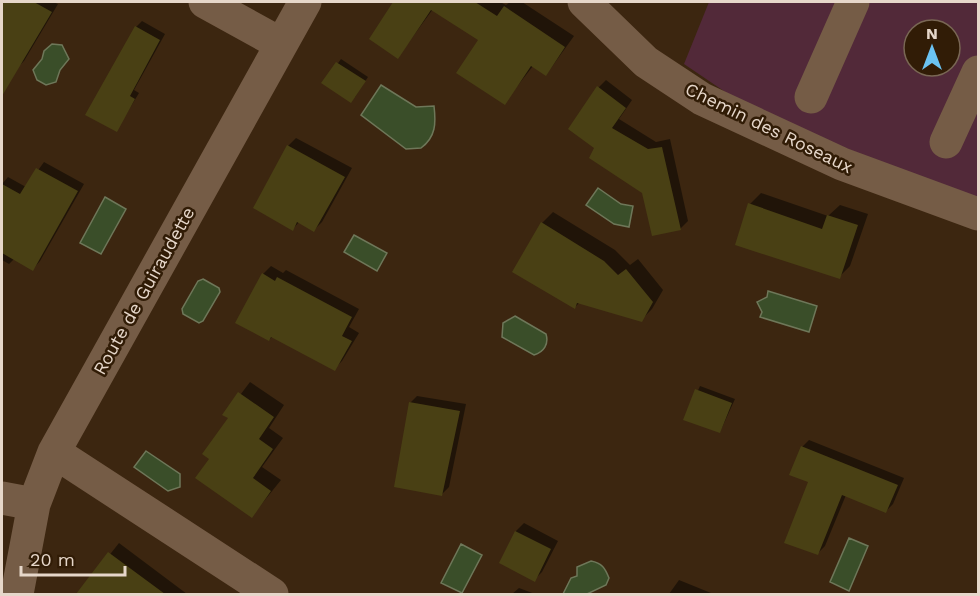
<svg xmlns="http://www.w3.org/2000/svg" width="980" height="596" font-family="'Work Sans',sans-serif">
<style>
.green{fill:#522939;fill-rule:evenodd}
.water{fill:#3a4e29;stroke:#6e7759;stroke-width:1.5}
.shadow{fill:#0007}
.building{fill:#494014}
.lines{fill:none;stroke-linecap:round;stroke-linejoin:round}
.minor{stroke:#755c46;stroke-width:33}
.labels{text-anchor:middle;stroke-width:5;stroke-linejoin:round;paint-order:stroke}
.street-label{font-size:18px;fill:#e6d7ca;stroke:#311c06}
</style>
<rect width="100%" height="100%" fill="#3c2610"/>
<!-- green -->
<path class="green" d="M709,2H978V204L746,106L684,64ZM914,30H950V66H914Z"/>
<!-- water -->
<path class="water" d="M52,44L62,45L69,59L60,70L56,82L46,85L37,80L33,70L42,59L44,51Z
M381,85L416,107L434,106C436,123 436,137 421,148L406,149L361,115Z
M598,188L621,204L633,206L629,227L614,224L586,205Z
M105,197L126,209L101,254L80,243Z
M354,235L387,253L377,271L344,252Z
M203,279L219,288L220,292L203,321L199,323L183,314L182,309L198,281Z
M768,291L817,306L809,332L760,317L762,312L757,302L767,297Z
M515,316L546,334C549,344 544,352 534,355L502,337L503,323Z
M146,451L180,474V487L168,491L134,467Z
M849,538L868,546L849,591L830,582Z
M461,544L482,555L462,593L441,583Z
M591,561C602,563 605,568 609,578L606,585L587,594H563L571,578L577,576V567Z"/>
<!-- shadow -->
<path class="shadow" d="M2,2H53L58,4L24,61L17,68L2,59Z
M395,2H500L506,5L510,2H522L574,36L546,75L533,66L504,103L480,40L433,9L398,57L371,38Z
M142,21L165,34L134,90L139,93L116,131L136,27Z
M341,59L368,77L355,97L324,83Z
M606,80L632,100L619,119L656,142L670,139L688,221L680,229L596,148L599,87Z
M296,138L352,168L322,222L314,230L299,222L293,229L288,146Z
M44,162L84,184L40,261L33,269L14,259L9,264L2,260V184L8,177L26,187Z
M761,193L828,216L840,205L868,214L850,266L839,277L750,204Z
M553,212L615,250L630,265L638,259L663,290L652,309L641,320L580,302L575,307L542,223Z
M271,266L283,273L286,270L359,309L349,327L359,333L342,361L334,369L273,336L269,340L263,274Z
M250,382L284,405L269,428L283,438L262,467L281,480L252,516L211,458L230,418L225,415Z
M700,386L735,399L720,432L685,419Z
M417,396L466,404L449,487L442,494L410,403Z
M809,440L904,478L893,504L886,511L846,495L825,546L818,553L810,481L802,447Z
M524,523L558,541L542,572L534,580L501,563L516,531Z
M119,543L187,594H86L81,591Z
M679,580L711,593L710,594H669Z
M519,588L535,594H512Z"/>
<!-- building -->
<path class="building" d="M2,2H34L52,12L2,96Z
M393,2H475L497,16L504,6L565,47L546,76L531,66L505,105L456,73L478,40L431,10L398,59L369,39Z
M135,26L160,40L130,96L135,99L117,132L85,115Z
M336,62L366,81L351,103L321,83Z
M597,86L626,108L612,128L648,149L662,147L681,230L652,236L642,193L589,158L594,148L568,129Z
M287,145L345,177L314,232L297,222L293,231L253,208Z
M36,168L78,191L33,271L2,253V184L20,194Z
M748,203L822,229L827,215L858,225L840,279L735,245Z
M541,222L604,261L618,275L626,269L653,302L642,322L577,303L575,309L512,272Z
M262,273L275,281L277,277L352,317L342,336L352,341L335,371L271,337L269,341L235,323Z
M695,389L732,403L720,433L683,420Z
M238,392L274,417L259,439L273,449L253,478L271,491L252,518L195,478L209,459L202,454L228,418L222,415Z
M409,402L460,411L442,496L394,487Z
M801,446L898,485L886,513L842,495L818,555L784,543L808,482L789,475Z
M515,531L551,549L535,582L499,563Z
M108,552L165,594H76Z"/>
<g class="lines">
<!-- minor -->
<path class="minor" d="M205,2L281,44
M584,2L646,62L702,99L842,164L978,214
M811,97L853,2
M946,142L978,72
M54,452L272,594
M2,498L34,504
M17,594L34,504L54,452L305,2"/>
</g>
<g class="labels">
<!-- street labels -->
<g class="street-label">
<text transform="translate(769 128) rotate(26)" y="6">Chemin des Roseaux</text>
<text transform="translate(144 291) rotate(-61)" y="6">Route de Guiraudette</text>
</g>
</g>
<!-- border -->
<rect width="980" height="596" fill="none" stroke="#e6d7ca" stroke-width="6"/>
<!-- north arrow -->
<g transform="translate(932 48)"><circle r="28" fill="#311c06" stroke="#796754" stroke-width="1.5"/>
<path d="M0-4.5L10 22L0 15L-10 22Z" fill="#6bc3f2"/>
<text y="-9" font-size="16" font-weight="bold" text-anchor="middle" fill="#e6d7ca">N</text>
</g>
<!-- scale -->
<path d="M21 566v9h104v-9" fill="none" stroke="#e6d7ca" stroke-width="3"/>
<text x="30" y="566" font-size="18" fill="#e6d7ca" stroke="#311c06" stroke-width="4.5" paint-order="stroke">20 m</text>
</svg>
